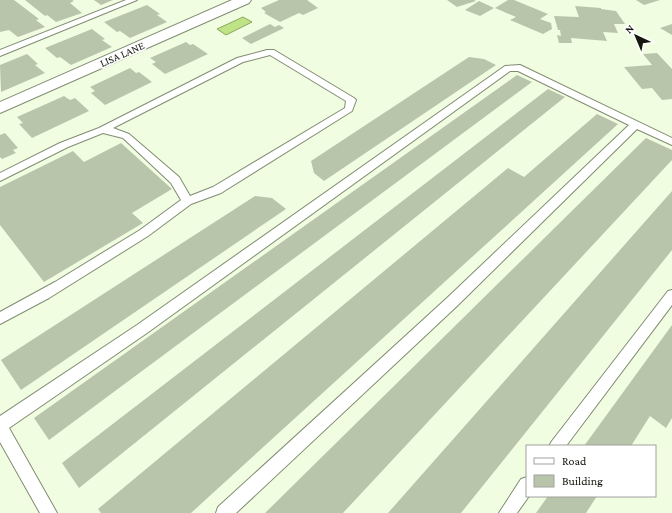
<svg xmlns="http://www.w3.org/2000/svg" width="672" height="513" font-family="'Crimson Pro',serif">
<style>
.water{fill:#bfe485;stroke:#8ba661}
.building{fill:#b9c5aa}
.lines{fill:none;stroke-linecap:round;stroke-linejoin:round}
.lane-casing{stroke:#818c73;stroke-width:2}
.street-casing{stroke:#818c73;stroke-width:2}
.lane{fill:#fff;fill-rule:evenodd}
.street{fill:#fff;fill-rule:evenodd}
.labels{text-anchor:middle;stroke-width:3.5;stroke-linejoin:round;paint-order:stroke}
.far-street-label{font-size:11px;fill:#13170d;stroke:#fff}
</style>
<rect width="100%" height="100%" fill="#f1fde1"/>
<!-- water -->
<path class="water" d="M243,17L252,22L226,35L217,29Z"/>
<!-- building -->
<path class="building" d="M0,0H14L39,19L36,20L45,27L18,37L9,30L0,32Z
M25,0H72L74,1L70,3L82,13L56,22L47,15L45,16Z
M94,0H113L101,5Z
M279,0H307L318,8L303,15L299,13L280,22L264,13L266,12L261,8Z
M447,0H474L476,1L457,7Z
M508,0H514L548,14L540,19L551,23L552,29L543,34L510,20L516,17L495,8Z
M636,0H660L644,5Z
M479,1L494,8L480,16L465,10Z
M147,5L160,14L157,15L167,22L130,38L120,31L117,32L104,22Z
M575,6L601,8V9L616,11L625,24H614L618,33L603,32L607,41L571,38L572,43H559L557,35L561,36L560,30H558L554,16L579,17Z
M270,24L275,27L279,25L284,28L251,44L242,38Z
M672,24V35L660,28Z
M92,29L105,39L102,40L112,47L71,65L60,57L57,58L45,48Z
M186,42L190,45L193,44L208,54L165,74L152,64L156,62L150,58Z
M657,53L672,69V99L662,100L652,88L642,89L624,67L652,65L643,54Z
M27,54L38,64L35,65L45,73L1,92L0,65Z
M469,57L484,59L496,65L324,181L314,173L311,161Z
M130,68L136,73L139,72L152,82L105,105L91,93L95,91L90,87Z
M517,75L532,82L49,440L34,418Z
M548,89L565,97L79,488L62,463Z
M64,96L70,100L75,98L89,111L32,138L19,124L23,123L17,117Z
M597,114L618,124L191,513H101L98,509L508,168L524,177Z
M5,133L18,148L13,150L16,153L2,159L0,157V135Z
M646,138L672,150V160L343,513H265Z
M121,143L172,189L132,213L143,223L44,282L0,225V187L73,151L84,162Z
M672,191V250L461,513H388Z
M255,196L272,198L286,209L21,390L1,360Z
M672,325V418L666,428L650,416L631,446H584Z
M548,496H597L586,513H536Z"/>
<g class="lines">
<!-- lane casing -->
<g class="lane-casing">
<path id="lane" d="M126,0H137L0,56V50Z
M267,50H274L354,98L356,100L352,111L221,193L191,204L148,236L49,298L0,324V312L55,282L140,230L181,200L171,183L123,138L103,133L68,147L0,181V173L60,143L99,128L237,58ZM270,55L346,101L345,108L213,187L190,196L179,177L129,134L113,128L243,62Z
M520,65L672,138V145L637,129L457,306L236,513H216L218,507L447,298L629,125L518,71H510L147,333L9,428L57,513H40L0,442V416L137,325L505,66Z
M672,290V305L566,446H549L552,441L668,291Z
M527,477V496H529L517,513H499L521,479Z"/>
</g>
<!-- street casing -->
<g class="street-casing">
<path id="street" d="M232,0H251L249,3L0,113V102Z"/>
</g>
<!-- lane -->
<use href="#lane" class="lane"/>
<!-- street -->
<use href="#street" class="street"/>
</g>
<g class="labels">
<!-- far-street labels -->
<g class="far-street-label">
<text transform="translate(122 54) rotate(-24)" y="4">LISA LANE</text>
</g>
</g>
<!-- legend -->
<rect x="526" y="445" width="130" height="52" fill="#ffffff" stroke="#a1a29e"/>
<rect x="534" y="458" width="20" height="6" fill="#ffffff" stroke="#a1a29e"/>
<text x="562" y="465" font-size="12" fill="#13170d">Road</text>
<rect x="534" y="475" width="20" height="12" fill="#b9c5aa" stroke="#a1a29e"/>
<text x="562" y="485" font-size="12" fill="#13170d">Building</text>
<!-- north arrow -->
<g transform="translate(636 36) rotate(316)" stroke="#ffffff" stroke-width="3" paint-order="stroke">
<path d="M0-3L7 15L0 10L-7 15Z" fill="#13170d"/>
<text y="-6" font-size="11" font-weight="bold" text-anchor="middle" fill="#13170d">N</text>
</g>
</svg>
